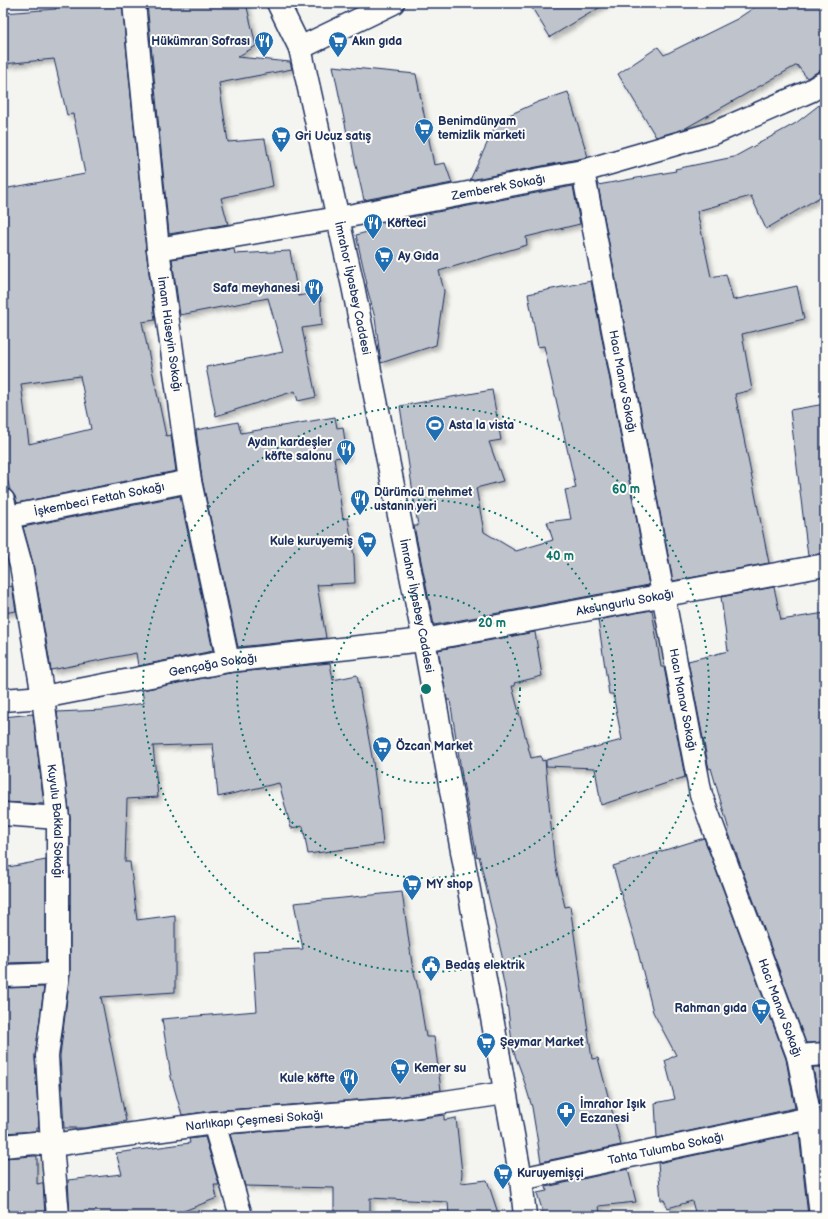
<svg xmlns="http://www.w3.org/2000/svg" width="828" height="1219" font-family="'Balsamiq Sans',sans-serif">
<style>
.building{fill:#bfc3cc;stroke:#1b2f5e;fill-rule:evenodd;filter:url(#shadow)}
.lines{fill:none;stroke-linecap:round;stroke-linejoin:round}
.minor-casing{stroke:#1b2f5e;stroke-width:25}
.minor{stroke:#fdfcf7;stroke-width:22}
.ring{fill:none;stroke:#0f766e;stroke-width:2;stroke-dasharray:2 4}
.labels{text-anchor:middle;stroke-width:4;stroke-linejoin:round;paint-order:stroke}
.poi-label{font-size:12px;font-weight:bold;fill:#1b2f5e;stroke:#fdfcf7;text-anchor:start}
.street-label{font-size:12px;fill:#1b2f5e;stroke:#fdfcf7}
.centre{fill:#0f766e;stroke:#fdfcf7;stroke-width:2}
.ring-label{font-size:12px;text-anchor:middle;font-weight:bold;fill:#0f766e;stroke:#fdfcf7;stroke-width:4;stroke-linejoin:round;paint-order:stroke}
</style>
<defs>
<filter id="shadow"><feDropShadow dx="3.5" dy="3.5" stdDeviation="2" flood-color="#0004"/></filter>
</defs>
<rect width="100%" height="100%" fill="#f4f4f1"/>
<filter id="ink" filterUnits="userSpaceOnUse"><feTurbulence type="fractalNoise" baseFrequency=".025" numOctaves="2"/><feDisplacementMap in="SourceGraphic" scale="8" xChannelSelector="R" yChannelSelector="G"/><feConvolveMatrix kernelMatrix="1 2 1 2 8 2 1 2 1" color-interpolation-filters="sRGB"/></filter>
<g filter="url(#ink)">
<!-- building -->
<path class="building" d="M55,3H122L146,250L155,320L142,322L166,436L171,435L176,471L17,503L15,496L10,490L3,463V189L85,174L73,114L67,115L54,59L3,64V13L56,9ZM80,376L91,429L29,444L21,384Z
M147,3H246L256,46L237,57L290,62L292,69L219,83L228,142L265,139L273,186L221,198L228,224L169,234Z
M529,3H607L550,37Z
M761,3H825V70L819,71L807,78L797,65L684,129L656,137L618,74L658,47L664,55L737,19Z
M333,66L416,74L434,165L445,163L452,183L364,200L355,161L351,138H348Z
M568,92L588,157L470,180L498,120L538,102Z
M825,97V194L766,229L751,196L697,211L711,277L726,274L733,300L797,286L804,319L742,334L752,390L735,394L769,563L673,581L598,185L676,171L675,169L734,157L796,123L823,102L821,99Z
M573,186L580,224L526,237L527,245L439,271L444,291L436,345L381,363L375,318L366,284H367L356,235L371,231L369,225Z
M234,249L235,254L290,251L298,296L320,292L322,325L302,328L316,397L298,401L295,391L216,416L206,367L283,352L268,298L180,315L172,259Z
M591,281L649,585L434,625L414,526H418L400,406L492,390L501,440L489,442L503,481L476,488L484,532L516,551L553,540L547,522L571,519L565,490L576,488L544,346L538,347L528,294Z
M825,404V553L808,556L790,410Z
M335,417L337,428L343,427L347,456L334,458L343,519L348,518L354,557L355,583L317,585L326,638L238,647L202,479L196,430L238,422L241,433Z
M180,496L213,651L138,666L136,653L51,670L33,563L23,527Z
M12,586L16,611L3,613V588Z
M774,587L781,620L825,613V1042L806,1043L728,831L729,830L711,768L709,769L688,661L728,651L721,597Z
M652,610L661,667H664L685,777L601,805L595,768L546,766V760L622,740L613,694H609L598,620Z
M535,632L542,676L514,683L515,686H512L531,758L541,756L542,761L545,760L554,859L565,907L570,906L592,1059L598,1058L621,1145L541,1162L532,1107L522,1074L513,1050L506,994L501,969H505L479,856L477,857L463,782L450,700H447L438,650Z
M330,663L333,680L357,675L373,762L380,814L383,844L308,854L303,826L291,828L279,783L218,797L213,744L153,746L158,797L127,799L125,862H130L137,920L175,915V992L101,997L126,1121L85,1128H64L60,1056L70,974V818L57,712L103,710L144,703L142,690L230,673Z
M33,714L44,804L3,802V717Z
M704,838L786,1059L795,1108L657,1138L655,1103L675,1099L665,1061L676,1055L653,1012L637,948L613,866Z
M46,860V962L3,963V868Z
M402,892L412,964L418,988L426,1037H434L441,1090L397,1097L213,1111L182,1115L171,1077L162,1019L257,1011L253,951L303,949L294,903Z
M44,987L35,1057L39,1128H37V1131L3,1133V988Z
M813,1067H825V1140L822,1116Z
M444,1115V1120L456,1118L462,1173L461,1183L487,1180L499,1216H449L448,1202L370,1198V1216H334V1188L245,1186L230,1134L399,1121Z
M799,1133L808,1216H696L692,1201L668,1208L664,1200H661L658,1163Z
M205,1137L219,1185H214L217,1198L171,1216H70L68,1180L122,1174L116,1153L190,1143L189,1139Z
M35,1156H37V1184L43,1183L45,1216H3V1158Z
M628,1169L636,1202L599,1206L600,1214L585,1216H544L537,1193L547,1191L546,1187Z"/>
<g class="lines">
<!-- minor casing -->
<g class="minor-casing">
<g id="minor">
<path id="s1" d="M134,3L158,249L190,481L228,661"/>
<path id="s2" d="M278,3L300,48L353,286L424,640L521,1179L525,1216"/>
<path d="M300,48L393,3"/>
<path id="s3" d="M583,171L701,795L798,1056L810,1118L821,1216"/>
<path id="s4" d="M158,249L338,218L583,171L714,133L810,91L825,82"/>
<path id="s5" d="M3,500L21,565L43,697L58,818V974L47,1056L52,1145L58,1216"/>
<path id="s6" d="M8,517L190,481"/>
<path id="s7" d="M3,700L43,697L228,661L424,640L825,565"/>
<path d="M3,814L58,818"/>
<path d="M3,976L58,974"/>
<path d="M798,1056L825,1054"/>
<path d="M214,1123L241,1216"/>
<path id="s8" d="M3,1146L35,1143L52,1145L214,1123L398,1109L505,1093"/>
<path id="s9" d="M521,1179L810,1118"/>
</g>
</g>
<!-- minor -->
<use href="#minor" class="minor"/>
</g>
</g>
<!-- distance rings -->
<g class="ring">
<circle cx="426" cy="689" r="94"/>
<circle cx="426" cy="689" r="189"/>
<circle cx="426" cy="689" r="283"/>
</g>
<!-- icons -->
<defs>
<g id="restaurant-pin" transform="scale(1)"><path d="M0 17L-7.5 6A9.5 9.5 0 1 1 7.5 6Z" fill="#1f6fb2" stroke="#fdfcf7"/><path d="M-5-6h1v4h1v-4h1v4h1v-4h1v5L-1.5 .5V6h-2V.5L-5-1ZM5-6V6H3V1.5H1.5Q1.5-4 5-6Z" fill="#fff"/></g>
<g id="supermarket-pin" transform="scale(1)"><path d="M0 17L-7.5 6A9.5 9.5 0 1 1 7.5 6Z" fill="#1f6fb2" stroke="#fdfcf7"/><path d="M-6-5.5h2.5l.6 2H6L4.5 2H-2.5L-4.4-4H-6ZM-1.5 3.2a1.3 1.3 0 1 0 .1 0ZM3 3.2a1.3 1.3 0 1 0 .1 0Z" fill="#fff"/></g>
<g id="stadium-pin" transform="scale(1)"><path d="M0 17L-7.5 6A9.5 9.5 0 1 1 7.5 6Z" fill="#1f6fb2" stroke="#fdfcf7"/><path d="M0-5a6.5 5 0 1 0 0 10a6.5 5 0 1 0 0-10ZM-3.5-1.8h7v3.6h-7Z" fill="#fff"/></g>
<g id="civic-pin" transform="scale(1)"><path d="M0 17L-7.5 6A9.5 9.5 0 1 1 7.5 6Z" fill="#1f6fb2" stroke="#fdfcf7"/><path d="M-.6-6.5H3V-4.5H.6V-3L4-1V1h2V6H-6V1h2V-1L-.6-3ZM-1.2 2.5V6h2.4V2.5Z" fill="#fff"/></g>
<g id="pharmacy-pin" transform="scale(1)"><path d="M0 17L-7.5 6A9.5 9.5 0 1 1 7.5 6Z" fill="#1f6fb2" stroke="#fdfcf7"/><path d="M-2-6h4v4h4v4h-4v4h-4v-4h-4v-4h4Z" fill="#fff"/></g>
</defs>
<g fill-rule="evenodd">
<use href="#restaurant-pin" x="264" y="41"/>
<use href="#supermarket-pin" x="338" y="41"/>
<use href="#supermarket-pin" x="424" y="128"/>
<use href="#supermarket-pin" x="281" y="136"/>
<use href="#restaurant-pin" x="373" y="223"/>
<use href="#supermarket-pin" x="384" y="256"/>
<use href="#restaurant-pin" x="314" y="288"/>
<use href="#stadium-pin" x="435" y="425"/>
<use href="#restaurant-pin" x="346" y="449"/>
<use href="#restaurant-pin" x="360" y="499"/>
<use href="#supermarket-pin" x="367" y="541"/>
<use href="#supermarket-pin" x="382" y="746"/>
<use href="#supermarket-pin" x="412" y="884"/>
<use href="#civic-pin" x="431" y="965"/>
<use href="#supermarket-pin" x="761" y="1008"/>
<use href="#supermarket-pin" x="486" y="1042"/>
<use href="#supermarket-pin" x="400" y="1068"/>
<use href="#restaurant-pin" x="349" y="1078"/>
<use href="#pharmacy-pin" x="566" y="1111"/>
<use href="#supermarket-pin" x="503" y="1173"/>
</g>
<g class="labels">
<!-- poi labels -->
<g class="poi-label">
<text x="250" y="45" text-anchor="end">Hükümran Sofrası</text>
<text x="352" y="45">Akın gıda</text>
<text x="438" y="125">Benimdünyam<tspan x="438" dy="14">temizlik marketi</tspan></text>
<text x="295" y="140">Gri Ucuz satış</text>
<text x="387" y="227">Köfteci</text>
<text x="398" y="260">Ay Gıda</text>
<text x="300" y="292" text-anchor="end">Safa meyhanesi</text>
<text x="449" y="429">Asta la vista</text>
<text x="332" y="446" text-anchor="end">Aydın kardeşler<tspan x="332" dy="14">köfte salonu</tspan></text>
<text x="374" y="496">Dürümcü mehmet<tspan x="374" dy="14">ustanın yeri</tspan></text>
<text x="353" y="545" text-anchor="end">Kule kuruyemiş</text>
<text x="396" y="750">Özcan Market</text>
<text x="426" y="888">MY shop</text>
<text x="445" y="969">Bedaş elektrik</text>
<text x="747" y="1012" text-anchor="end">Rahman gıda</text>
<text x="500" y="1046">Şeymar Market</text>
<text x="414" y="1072">Kemer su</text>
<text x="335" y="1082" text-anchor="end">Kule köfte</text>
<text x="580" y="1108">İmrahor Işık<tspan x="580" dy="14">Eczanesi</tspan></text>
<text x="517" y="1177">Kuruyemişçi</text>
</g>
<!-- street labels -->
<g class="street-label">
<text dy="4" stroke="none"><textPath href="#s4" startOffset="346">Zemberek Sokağı</textPath></text>
<text dy="4" stroke="none"><textPath href="#s2" startOffset="296">İmrahor İlyasbey Caddesi</textPath></text>
<text dy="4" stroke="none"><textPath href="#s1" startOffset="333">İmam Hüseyin Sokağı</textPath></text>
<text dy="4" stroke="none"><textPath href="#s3" startOffset="214">Hacı Manav Sokağı</textPath></text>
<text dy="4" stroke="none"><textPath href="#s6" startOffset="93">İşkembeci Fettah Sokağı</textPath></text>
<text dy="4" stroke="none"><textPath href="#s7" startOffset="630">Aksungurlu Sokağı</textPath></text>
<text dy="4" stroke="none"><textPath href="#s2" startOffset="620">İmrahor İlyasbey Caddesi</textPath></text>
<text dy="4" stroke="none"><textPath href="#s7" startOffset="213">Gençağa Sokağı</textPath></text>
<text dy="4" stroke="none"><textPath href="#s3" startOffset="538">Hacı Manav Sokağı</textPath></text>
<text dy="4" stroke="none"><textPath href="#s5" startOffset="326">Kuyulu Bakkal Sokağı</textPath></text>
<text dy="4" stroke="none"><textPath href="#s3" startOffset="862">Hacı Manav Sokağı</textPath></text>
<text dy="4" stroke="none"><textPath href="#s8" startOffset="253">Narlıkapı Çeşmesi Sokağı</textPath></text>
<text dy="4" stroke="none"><textPath href="#s9" startOffset="148">Tahta Tulumba Sokağı</textPath></text>
</g>
</g>
<circle cx="426" cy="689" r="6" class="centre"/>
<g class="ring-label">
<text x="626" y="493">60 m</text>
<text x="560" y="560">40 m</text>
<text x="492" y="627">20 m</text>
</g>
<!-- margin -->
<rect width="828" height="1219" fill="none" stroke="#fdfcf7" stroke-width="16"/>
<rect x="8" y="8" width="812" height="1203" fill="none" stroke="#1b2f5e" stroke-width="1.5" filter="url(#ink)"/>
</svg>
